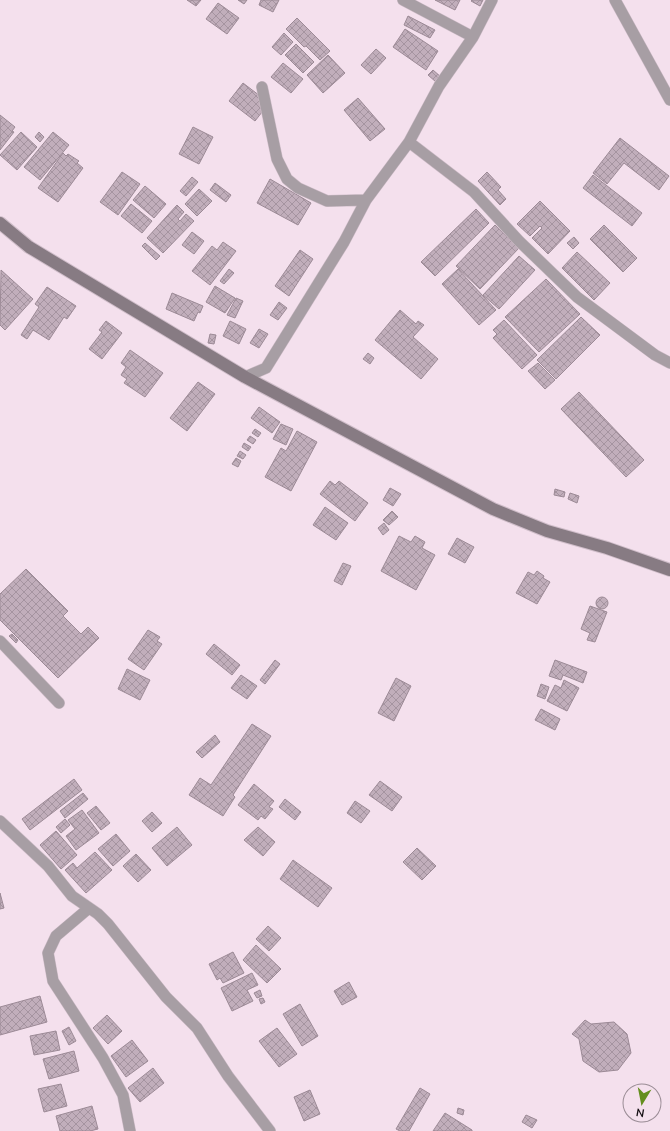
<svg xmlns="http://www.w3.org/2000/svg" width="670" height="1131" font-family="Mulish,sans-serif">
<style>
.building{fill:url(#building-cross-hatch);stroke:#9c8a96}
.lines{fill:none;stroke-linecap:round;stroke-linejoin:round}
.minor-casing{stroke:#d0beca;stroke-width:12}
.secondary-casing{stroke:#d0beca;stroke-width:14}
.minor{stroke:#a79ea4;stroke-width:11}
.secondary{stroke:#877b83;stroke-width:12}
</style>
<defs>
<pattern id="building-cross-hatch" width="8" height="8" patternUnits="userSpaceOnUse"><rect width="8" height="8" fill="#c1aebb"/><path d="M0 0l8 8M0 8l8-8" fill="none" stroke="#a594a0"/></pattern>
</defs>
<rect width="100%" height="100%" fill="#f4e0ed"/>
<!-- building -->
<path class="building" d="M187,0H201L196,6Z
M238,0H247L244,4Z
M261,0H279L273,12L259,5Z
M435,0H460L455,10Z
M472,0H483L480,6L471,1Z
M218,3L239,18L227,34L206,19Z
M408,16L435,30L430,38L404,25Z
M297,18L330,51L320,60L306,46L304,47L286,29Z
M405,29L438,51L426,70L393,47Z
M284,33L293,42L281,55L272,47Z
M296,44L314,62L303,73L285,55Z
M376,49L386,58L371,74L361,65Z
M328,55L345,73L323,93L307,75Z
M283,63L303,79L291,93L271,77Z
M433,70L441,77L436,82L428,75Z
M243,83L264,99L266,107L255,121L229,101Z
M358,98L385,129L370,141L344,110Z
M0,115L15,127L12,131L14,132L0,150Z
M193,127L213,137L199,164L179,154Z
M21,132L37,147L17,170L0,155Z
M39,132L44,137L40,142L35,137Z
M53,132L69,145L40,180L24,167Z
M620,138L669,176L659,190L624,163L607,184L593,173Z
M63,153L66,156L68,154L79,161L77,163L83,168L58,202L38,188Z
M122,172L140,184L118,215L100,202Z
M487,172L501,187L498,190L506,199L500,205L478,181Z
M593,175L642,213L632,226L583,188Z
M192,177L198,182L186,196L180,191Z
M270,179L311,203L298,225L257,203Z
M215,183L231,195L226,202L210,190Z
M145,186L166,204L154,218L133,200Z
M199,189L212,201L197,216L185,204Z
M540,201L570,231L548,254L532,238L542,228L540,226L530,236L517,224Z
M131,204L152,221L142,233L121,216Z
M177,205L184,212L178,219L180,221L186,214L194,221L163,253L147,238Z
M476,209L489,223L435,276L421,262Z
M495,225L519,248L480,289L456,266Z
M604,225L637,258L623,272L590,239Z
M192,232L204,241L194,254L182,245Z
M574,237L579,243L573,249L567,243Z
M223,242L236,251L210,285L192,271L212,246L217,250Z
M145,243L160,256L156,260L142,246Z
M300,250L313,259L289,296L275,286Z
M577,252L610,283L594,300L562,268Z
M519,256L535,270L499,309L483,295Z
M229,269L234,273L224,284L220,281Z
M458,269L496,310L479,325L442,284Z
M1,270L33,299L5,330L0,325Z
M546,279L580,314L539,352L505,317Z
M215,286L235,298L225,313L206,302Z
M47,287L76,306L67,319L64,317L49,340L33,330L27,339L21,335L39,307L35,304Z
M172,293L203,306L200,313L198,312L194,321L166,309Z
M236,298L243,301L235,318L227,315Z
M279,302L287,308L278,320L270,315Z
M400,310L416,324L418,321L424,325L413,337L438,359L421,379L375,340Z
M581,317L600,335L556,379L537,360Z
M504,320L537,355L522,369L493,338L497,334L493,330Z
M106,321L122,333L102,359L89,349L102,332L99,330Z
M230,321L246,329L239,344L223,336Z
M259,329L268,334L259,348L250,343Z
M210,334L216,335L214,344L208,343Z
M130,350L163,373L145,397L124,383L127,379L121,375L126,367L121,363Z
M368,353L374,358L370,364L363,359Z
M538,363L555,380L545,389L528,371Z
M198,382L215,394L187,431L170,418Z
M579,392L644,460L626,477L561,409Z
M259,407L280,422L272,433L251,418Z
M281,424L293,429L286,445L273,439Z
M255,429L261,433L258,437L252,433Z
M297,431L317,442L291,491L265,477L281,448L286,451Z
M250,436L256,440L253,444L247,440Z
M244,443L251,447L248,451L242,447Z
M240,451L246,455L243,459L237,456Z
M236,458L241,461L238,467L232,464Z
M330,481L335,485L339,481L368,503L355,521L320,494Z
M390,488L401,494L393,506L383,500Z
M555,489L565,492L564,497L554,495Z
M570,493L579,496L577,503L568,499Z
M325,507L348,523L336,540L313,525Z
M392,511L398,517L389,525L383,520Z
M384,523L389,530L383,535L378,528Z
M399,536L411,542L415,536L425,542L422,548L435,555L416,590L381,571Z
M457,538L474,547L465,563L448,554Z
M343,563L351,566L342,585L334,581Z
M26,569L68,611L63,616L81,634L88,627L99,638L58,678L0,620V594Z
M537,571L544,576L543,578L550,582L537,604L516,593L528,572L534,575Z
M596 603a6 6 0 1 1 12 0a6 6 0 1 1-12 0Z
M590,606L607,612L595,642L587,640L590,633L581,629Z
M148,630L160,637L157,641L162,644L144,670L128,659Z
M12,634L18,640L16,643L9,636Z
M214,644L240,665L232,675L206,654Z
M275,660L280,664L265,684L260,680Z
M555,660L587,672L583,683L563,675L561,680L549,676Z
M127,669L150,680L140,700L118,689Z
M241,675L257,686L247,699L231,688Z
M396,678L411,686L394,721L378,713Z
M564,680L579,688L567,711L547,701L555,685L561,688Z
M541,684L549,687L545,699L537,696Z
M541,709L560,719L555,730L535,720Z
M252,724L271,736L233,795L235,797L223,816L189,795L200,778L211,785Z
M215,735L220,742L202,758L196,752Z
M74,779L82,790L30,830L22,819Z
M380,781L402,797L392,811L369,795Z
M254,784L274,801L269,807L273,809L265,819L261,816L258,820L238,805Z
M83,793L88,799L65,818L60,811Z
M285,799L301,812L295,820L279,807Z
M355,801L370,811L361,823L347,813Z
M96,806L110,823L101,830L87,813Z
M82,810L99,833L76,850L66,836L75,829L68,820Z
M152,812L162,823L152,832L142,821Z
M65,819L70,825L61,833L56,827Z
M177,827L192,845L167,866L152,848Z
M258,827L275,842L263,856L244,840Z
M56,831L77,855L61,869L40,845Z
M116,834L130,851L113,866L98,849Z
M417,848L436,866L422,880L403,862Z
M95,852L112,870L86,893L65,870L73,863L77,868Z
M136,854L151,870L138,882L123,866Z
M293,860L332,888L318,907L280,879Z
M0,893L4,908L0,909Z
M268,926L281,938L269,951L256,939Z
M256,945L281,969L267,983L243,960Z
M233,952L244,973L223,983L220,978L217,980L209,964Z
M252,973L258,985L247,990L253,1001L232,1011L221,988Z
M349,982L357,997L342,1005L334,991Z
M260,990L262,996L257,998L254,993Z
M40,996L47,1022L0,1035V1007Z
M263,998L265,1002L261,1004L259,999Z
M300,1004L318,1036L302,1046L283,1014Z
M107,1015L122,1031L108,1044L93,1028Z
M585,1020L591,1024L614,1022L627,1034L631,1053L618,1070L599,1072L583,1061L579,1039L572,1034Z
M69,1027L76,1041L69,1045L62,1031Z
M277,1028L297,1054L279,1067L259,1041Z
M56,1031L60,1050L34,1055L30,1036Z
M132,1040L148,1061L126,1077L111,1056Z
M74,1051L79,1071L49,1079L43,1059Z
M153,1068L164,1083L140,1102L128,1088Z
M61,1084L67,1106L44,1112L38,1089Z
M420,1088L430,1094L409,1131H400L396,1129Z
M310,1090L320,1114L304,1121L294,1097Z
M92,1106L98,1129L90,1131H60L56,1116Z
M458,1108L464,1110L463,1115L457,1113Z
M445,1113L472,1130V1131H433Z
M526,1115L537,1120L532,1128L522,1122Z"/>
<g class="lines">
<!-- minor casing -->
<g class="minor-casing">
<path id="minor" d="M403,0L473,37
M615,0L670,100
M262,87L277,159L287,179L298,188L327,201L366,200
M409,142L474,192L519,241L577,297L655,355L670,363
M245,377L266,368L344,242L366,200L409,142L439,86L473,37L492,0
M0,641L59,703
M0,821L48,866L72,896L98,914L108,924L166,997L197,1028L228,1076L270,1131
M89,908L56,936L48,953L53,981L103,1058L123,1095L130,1131"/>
</g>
<!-- secondary casing -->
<g class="secondary-casing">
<path id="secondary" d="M0,223L29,247L245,377L493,509L547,531L607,548L670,570"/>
</g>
<!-- minor -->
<use href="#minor" class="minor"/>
<!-- secondary -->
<use href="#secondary" class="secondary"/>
</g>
<!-- north arrow -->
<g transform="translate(642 1103) rotate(190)"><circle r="19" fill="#f4e0ed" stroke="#9a8c95"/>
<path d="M0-3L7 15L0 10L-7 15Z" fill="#648e1e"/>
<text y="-6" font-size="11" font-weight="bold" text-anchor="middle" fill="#140e12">N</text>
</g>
</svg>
